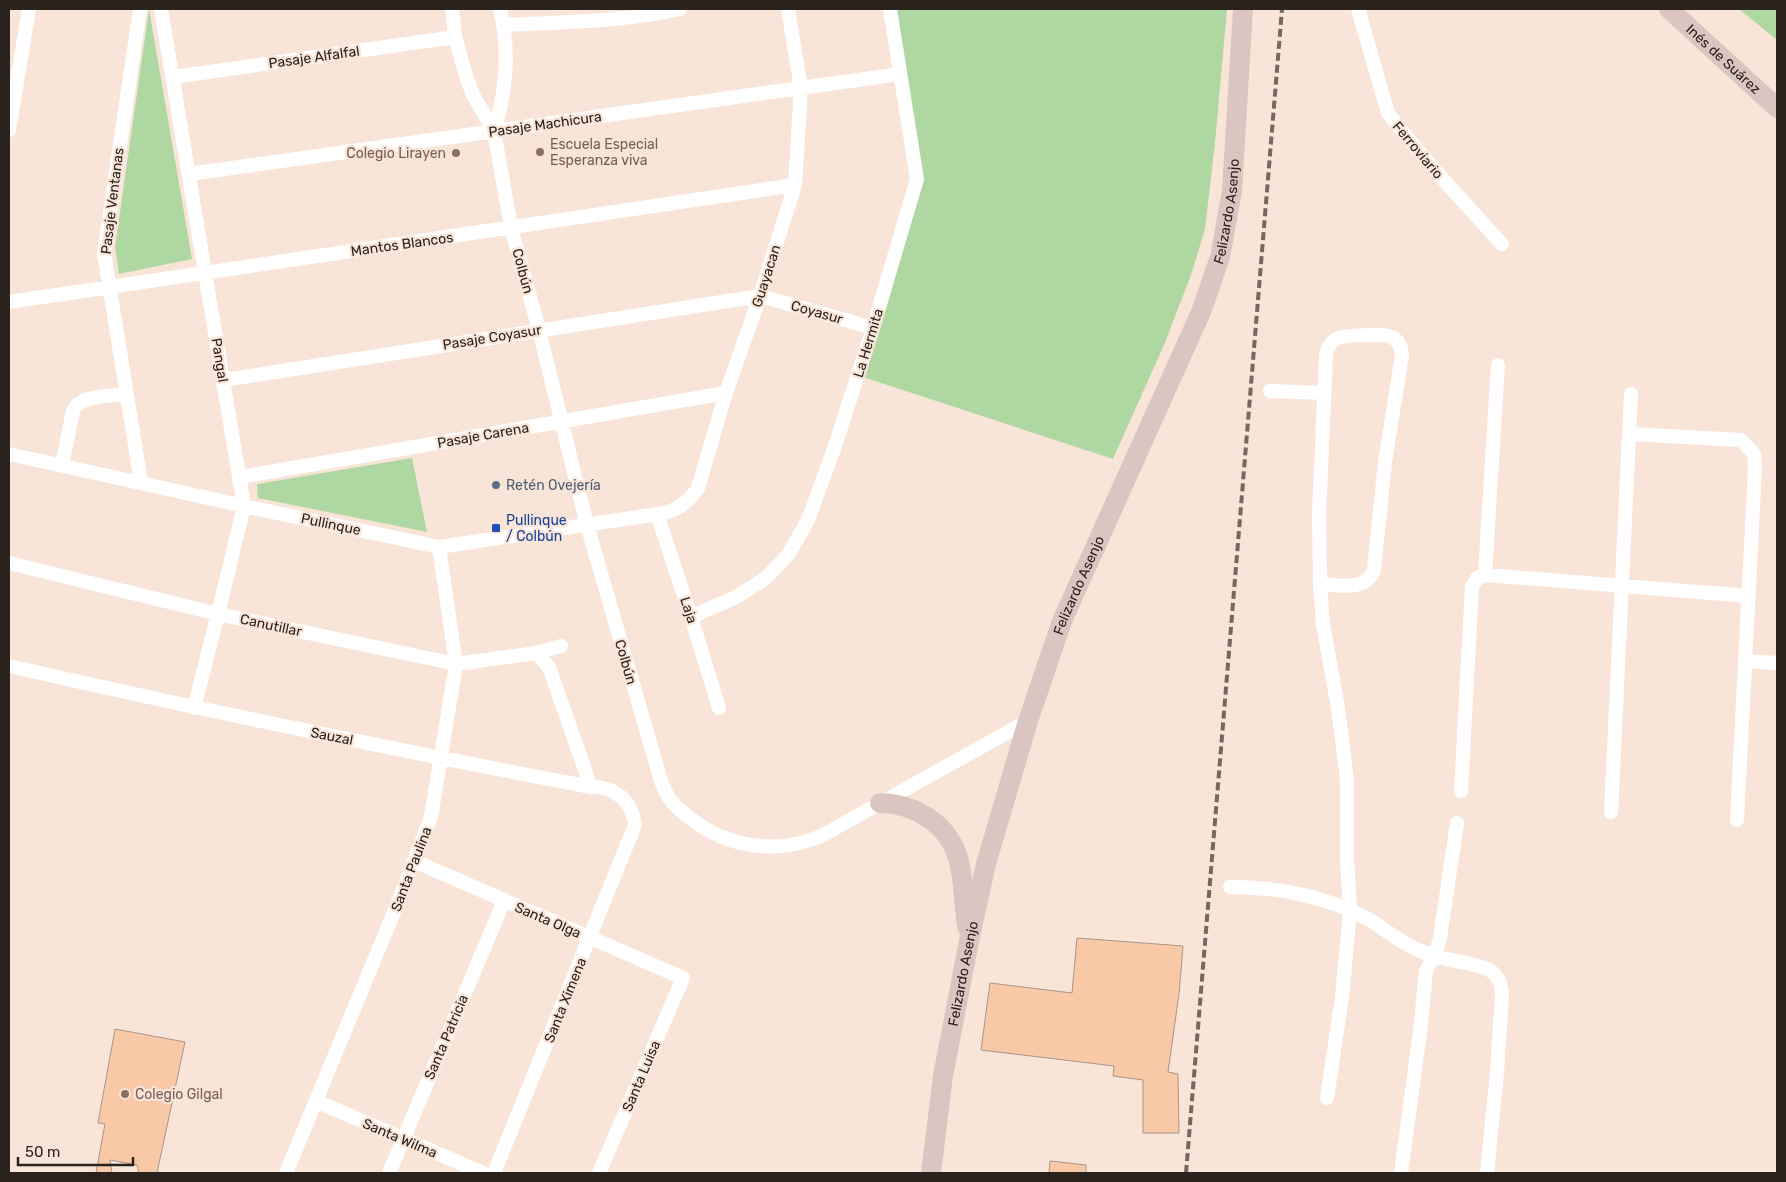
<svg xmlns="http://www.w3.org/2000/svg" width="1786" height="1182" font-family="Rubik,sans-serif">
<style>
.green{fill:#afd7a2}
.building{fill:#f9c8a6;stroke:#a89589}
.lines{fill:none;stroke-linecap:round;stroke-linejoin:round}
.street{stroke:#fff;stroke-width:14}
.secondary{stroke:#dbc5c1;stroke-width:20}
.rail{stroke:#746860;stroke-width:4;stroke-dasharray:8 4;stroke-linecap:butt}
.education-dot{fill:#8d6e63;stroke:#f9e5d8;stroke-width:2}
.service-dot{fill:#5c6f8a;stroke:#f9e5d8;stroke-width:2}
.transit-dot{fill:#1a4fb4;stroke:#f9e5d8;stroke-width:2}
.labels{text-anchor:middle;stroke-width:4.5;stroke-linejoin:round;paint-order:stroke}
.street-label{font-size:14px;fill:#29221d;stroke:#f9e5d8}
.education-label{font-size:14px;fill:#785e54;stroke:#f9e5d8;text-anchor:start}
.service-label{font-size:14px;fill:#4e5e75;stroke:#f9e5d8;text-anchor:start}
.transit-label{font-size:14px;fill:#164399;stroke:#f9e5d8;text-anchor:start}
</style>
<rect width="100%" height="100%" fill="#f9e5d8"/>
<!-- green -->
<path class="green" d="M149,9L192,259L119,274L115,247Z
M896,9H1227L1215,143L1205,229L1191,275L1164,345L1113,459L863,377L921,183Z
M1739,9H1777V40Z
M412,458L427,532L258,498L257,484Z"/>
<!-- building -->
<path class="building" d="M1077,938L1183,946L1179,994L1168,1072L1178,1074L1179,1133H1143V1080L1113,1076L1114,1066L981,1050L990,983L1072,993Z
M115,1029L185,1042L157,1173H139L137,1165L110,1160L112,1173H96L105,1124L98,1123Z
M1050,1161L1086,1165V1173H1049Z"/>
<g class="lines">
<!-- street -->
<path class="street" d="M140,9L104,253L141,482
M161,9L244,506L218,614L194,708
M452,9L455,37L466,76L473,95L494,131L511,227L539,330L587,525L661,781C663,787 666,793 669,798C676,808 688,817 698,824C741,853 796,854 839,826L1028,721
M1358,9L1388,113L1404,134L1449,186L1502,244
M504,25C562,22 623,22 680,9
M173,77L455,37
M9,130L29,9
M494,131C507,90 510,51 500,9
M189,174L900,74
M9,302L795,185
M224,380L760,296L873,328
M1270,391L1324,393
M1630,434L1741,440L1754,454L1755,468L1737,820
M9,454L244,506L439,547L664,513C680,509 689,501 698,488L726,393L760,296L795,185L801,88L788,9
M62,465L73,411C79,395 110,396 126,394
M240,477L726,393
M657,514L691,617L719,708
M9,563L218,614L456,664L536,653L561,646
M1485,575L1498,365
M1320,584C1338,585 1366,592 1374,570L1385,462L1402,355C1402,348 1400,343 1394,338C1387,333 1344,335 1336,339C1330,343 1327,349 1326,355L1319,514L1320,584L1323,624L1338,708L1347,779V859L1350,911L1342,997L1327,1098
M691,617L736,597L766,578L788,555L808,520L835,446L873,328L917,179L890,9
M536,653L549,667L591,787
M1746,661L1777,663
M9,666C202,710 396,750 591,787C615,786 632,801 635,825L494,1173
M1461,791L1472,587L1477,578L1485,575L1749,596
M1611,812L1631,394
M414,861L683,978L599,1173
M1230,887C1278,887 1328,897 1370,920C1386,930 1400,942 1418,950C1433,957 1449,960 1466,963C1474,965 1484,966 1491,971C1499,977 1501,984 1502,994L1497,1072L1487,1173
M316,1101L483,1173
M286,1173L399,900L431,817L456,664L439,547
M389,1173L504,901
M1401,1173L1420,1032L1426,971L1436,952L1440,938L1457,823"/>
<!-- secondary -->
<g class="secondary">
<path id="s1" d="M1669,9L1777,108"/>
<path d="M880,803C916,804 949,824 959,861C964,882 964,905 967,927"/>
<path id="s2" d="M931,1173L943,1076L969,941L986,864L1028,721L1062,621L1201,312L1220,257L1232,191L1243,9"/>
</g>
<!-- rail -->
<path class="rail" d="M1186,1173L1282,9"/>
</g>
<!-- markers -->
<g class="education-dot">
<circle cx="540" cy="152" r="5"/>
<circle cx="456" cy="153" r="5"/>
<circle cx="125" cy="1094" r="5"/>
</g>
<circle class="service-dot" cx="496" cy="485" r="5"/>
<rect class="transit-dot" x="491" y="523" width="10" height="10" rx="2.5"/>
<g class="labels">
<!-- street labels -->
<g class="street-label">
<text transform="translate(314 57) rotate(-8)" y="5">Pasaje Alfalfal</text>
<text dy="5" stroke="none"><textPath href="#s1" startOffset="74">Inés de Suárez</textPath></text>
<text transform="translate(545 124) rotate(-8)" y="5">Pasaje Machicura</text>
<text transform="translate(1418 150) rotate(50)" y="5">Ferroviario</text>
<text transform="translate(112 201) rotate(-83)" y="5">Pasaje Ventanas</text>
<text dy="5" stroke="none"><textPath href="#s2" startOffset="1012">Felizardo Asenjo</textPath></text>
<text transform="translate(402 244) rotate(-8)" y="5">Mantos Blancos</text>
<text transform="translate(523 271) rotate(75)" y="5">Colbún</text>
<text transform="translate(766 276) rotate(-72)" y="5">Guayacan</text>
<text transform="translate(817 312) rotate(16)" y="5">Coyasur</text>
<text transform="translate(492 337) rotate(-9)" y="5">Pasaje Coyasur</text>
<text transform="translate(868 343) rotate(-73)" y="5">La Hermita</text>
<text transform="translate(220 360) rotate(81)" y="5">Pangal</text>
<text transform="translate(483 435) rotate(-10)" y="5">Pasaje Carena</text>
<text transform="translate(331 524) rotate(12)" y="5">Pullinque</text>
<text dy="5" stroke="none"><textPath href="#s2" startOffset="608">Felizardo Asenjo</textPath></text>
<text transform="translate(689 610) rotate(72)" y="5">Laja</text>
<text transform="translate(271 625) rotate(12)" y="5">Canutillar</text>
<text transform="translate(626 662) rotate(74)" y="5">Colbún</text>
<text transform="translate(332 736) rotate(11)" y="5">Sauzal</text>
<text transform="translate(411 869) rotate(-69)" y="5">Santa Paulina</text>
<text transform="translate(548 920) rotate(23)" y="5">Santa Olga</text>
<text dy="5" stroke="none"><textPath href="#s2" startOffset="202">Felizardo Asenjo</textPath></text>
<text transform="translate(565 1000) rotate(-68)" y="5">Santa Ximena</text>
<text transform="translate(446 1037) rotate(-67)" y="5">Santa Patricia</text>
<text transform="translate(641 1076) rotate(-67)" y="5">Santa Luisa</text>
<text transform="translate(400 1138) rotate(23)" y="5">Santa Wilma</text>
</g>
<!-- education labels -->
<g class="education-label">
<text x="550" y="149">Escuela Especial<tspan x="550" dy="16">Esperanza viva</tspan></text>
<text x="446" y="158" text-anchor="end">Colegio Lirayen</text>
<text x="135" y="1099">Colegio Gilgal</text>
</g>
<!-- service labels -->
<g class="service-label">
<text x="506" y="490">Retén Ovejería</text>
</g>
<!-- transit labels -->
<g class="transit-label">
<text x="506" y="525">Pullinque<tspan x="506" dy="16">/ Colbún</tspan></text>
</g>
</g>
<!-- border -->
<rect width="1786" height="1182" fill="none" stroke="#29221d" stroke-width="20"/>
<!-- scale -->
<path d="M18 1157v8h115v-8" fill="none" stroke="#29221d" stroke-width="2.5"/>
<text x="25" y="1157" font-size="15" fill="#29221d" stroke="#f9e5d8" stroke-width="4" paint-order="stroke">50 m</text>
</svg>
